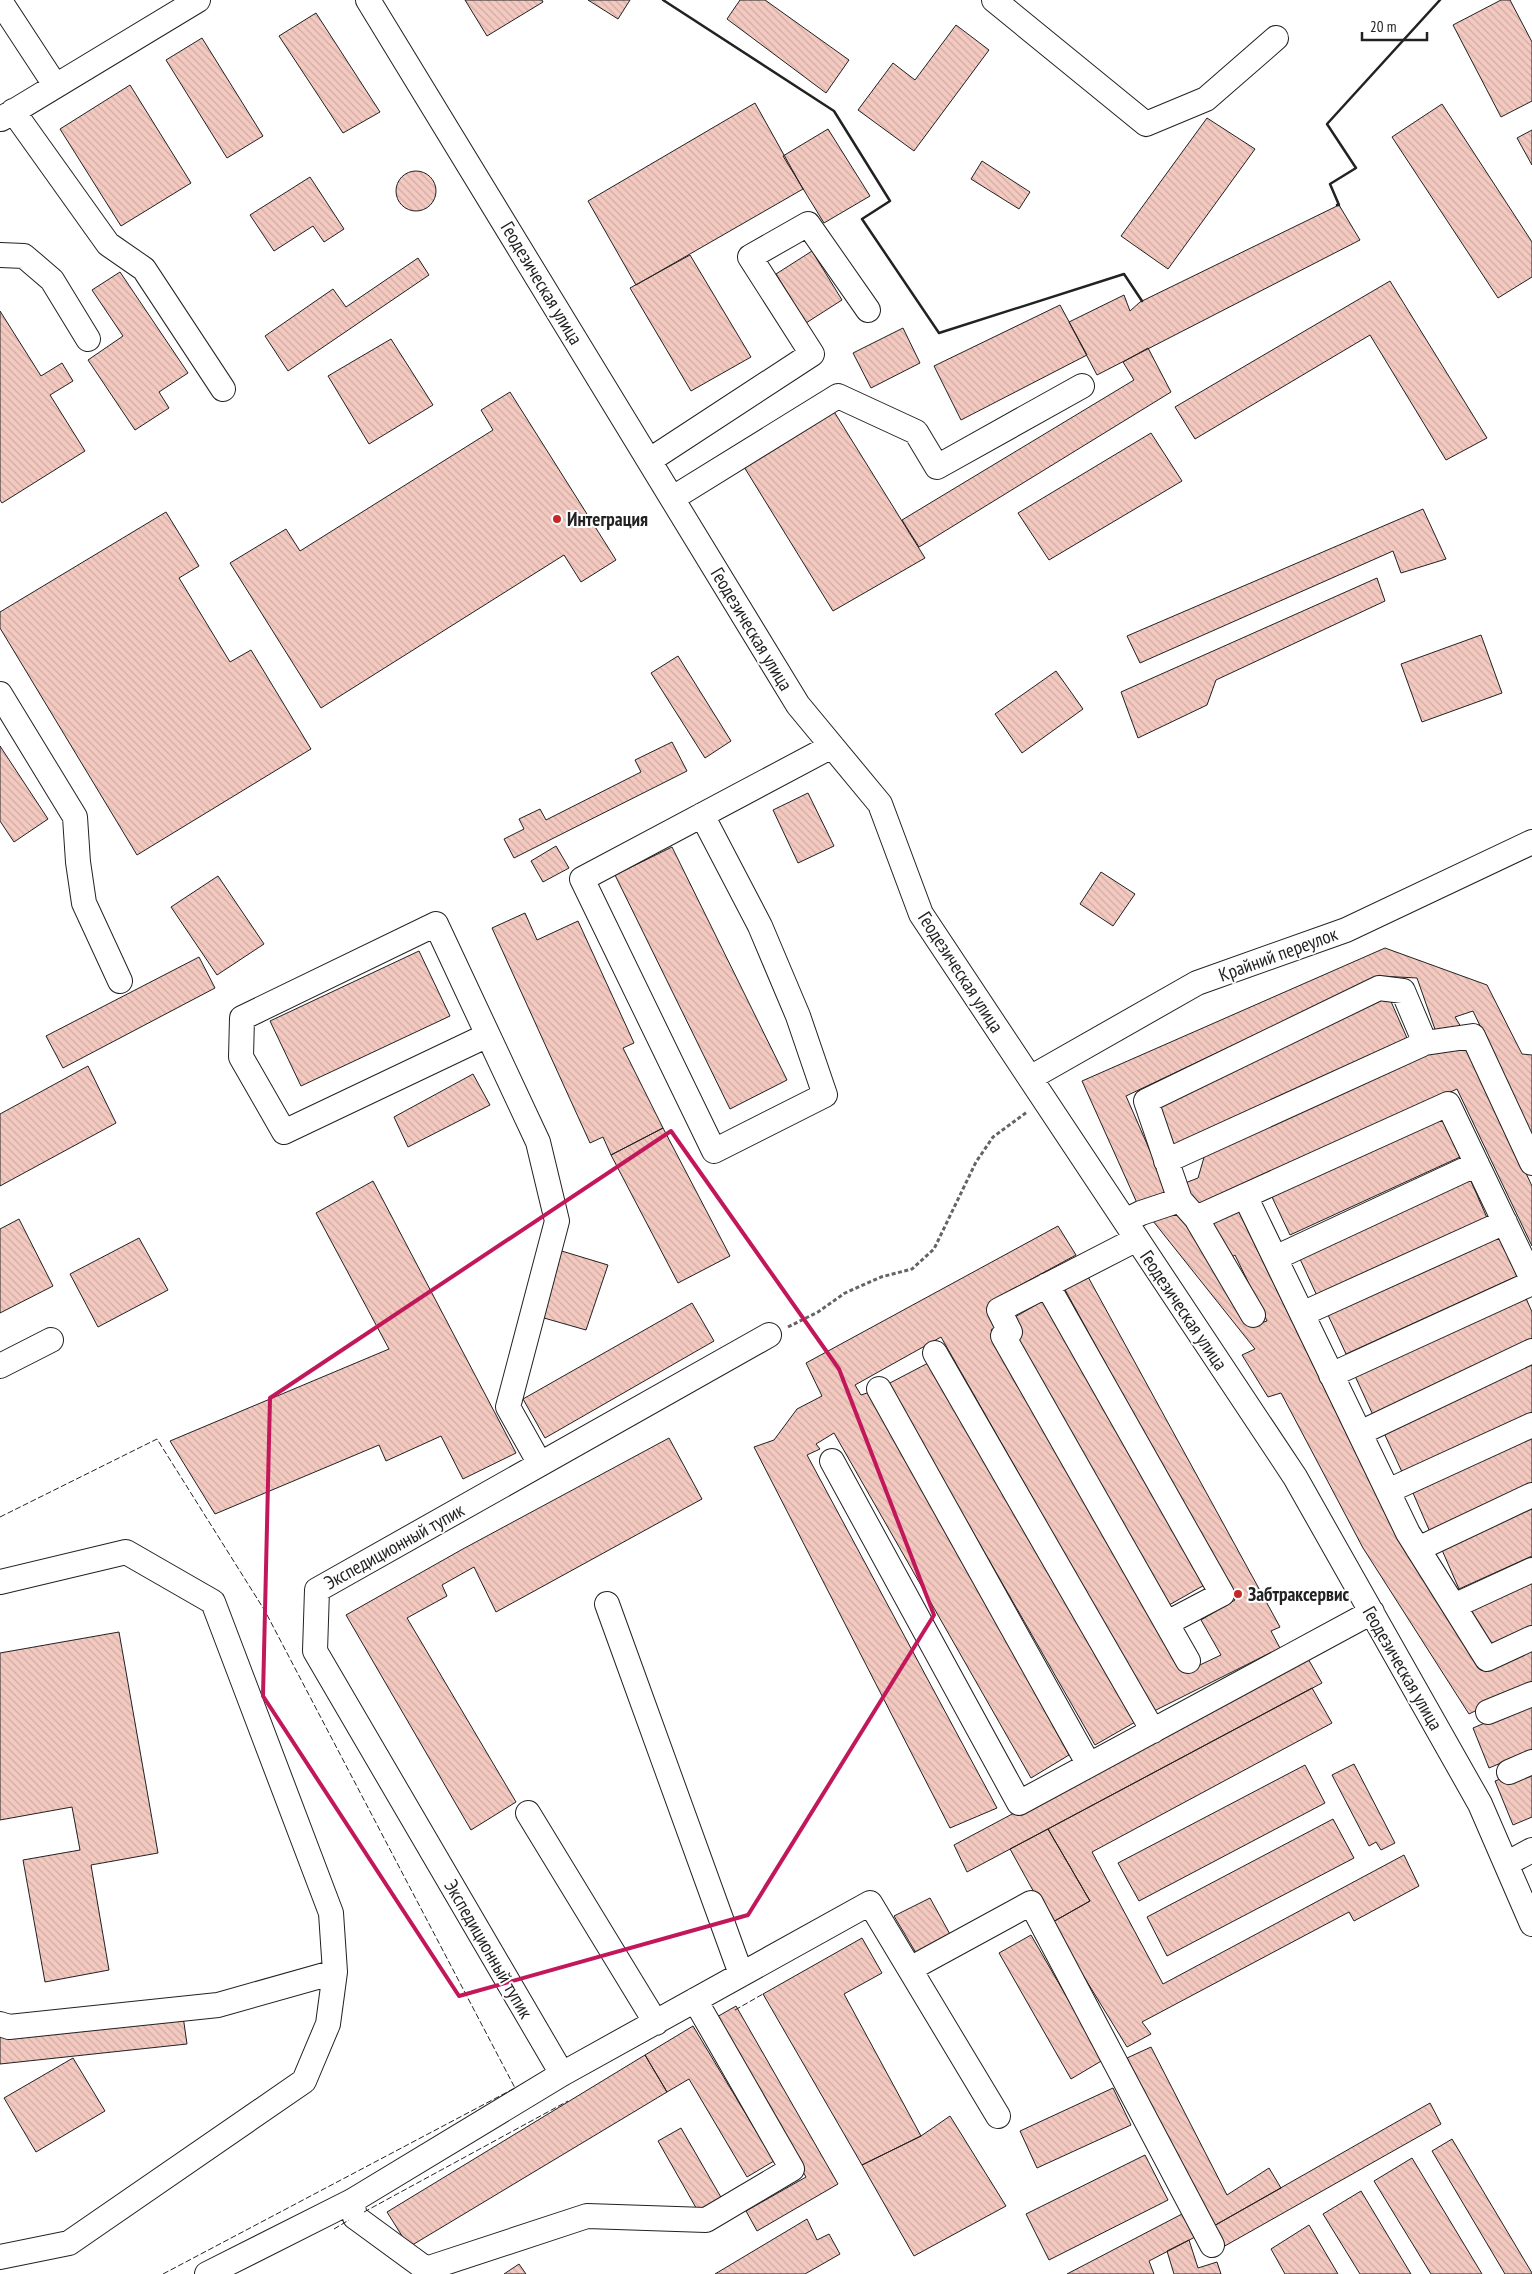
<svg xmlns="http://www.w3.org/2000/svg" width="1532" height="2274" font-family="'PT Sans Narrow',sans-serif">
<style>
.building{fill:url(#building-back-hatch);stroke:#222}
.lines{fill:none;stroke-linecap:round;stroke-linejoin:round}
.minor-casing{stroke:#222;stroke-width:26}
.path{stroke:#646464;stroke-width:3;stroke-dasharray:4 2.5;stroke-linecap:butt}
.minor{stroke:#fff;stroke-width:24}
.fence{stroke:#222;stroke-width:1;stroke-dasharray:6 2.5;stroke-linecap:butt}
.wall{stroke:#222;stroke-width:2.5}
.marked{fill:none;stroke:#c2185b;stroke-width:4;stroke-linejoin:round}
.poi-dot{fill:#c62828;stroke:#fff;stroke-width:2}
.labels{text-anchor:middle;stroke-width:4;stroke-linejoin:round;paint-order:stroke}
.street-label{font-size:19px;fill:#222;stroke:#fff}
.poi-label{font-size:19px;font-weight:bold;fill:#222;stroke:#fff;text-anchor:start}
</style>
<defs>
<pattern id="building-back-hatch" width="6" height="6" patternUnits="userSpaceOnUse" patternTransform="scale(1.25)"><rect width="6" height="6" fill="#f3c9c0"/><path d="M-1 5l2 2M0 0l6 6M5-1l2 2" fill="none" stroke="#d0aca5"/></pattern>
</defs>
<rect width="100%" height="100%" fill="#fff"/>
<!-- building -->
<path class="building" d="M465,0H542L543,2L487,36Z
M588,0H630L618,19Z
M740,0H765L849,60L826,93L727,19Z
M1501,0H1510L1532,42V101L1501,117L1453,25Z
M316,13L380,112L343,133L279,36Z
M956,25L989,50L914,151L858,110L893,63L915,80Z
M202,38L263,136L227,158L166,60Z
M130,85L191,183L121,226L60,129Z
M755,103L803,189L636,285L588,201Z
M1442,104L1532,242V277L1498,298L1392,137Z
M1207,118L1255,149L1168,269L1121,236Z
M828,129L870,196L824,223L783,156Z
M1532,130V165L1517,138Z
M982,161L1030,192L1019,209L971,179Z
M396 191a20 20 0 1 1 40 0a20 20 0 1 1-40 0Z
M310,177L344,229L324,242L313,226L274,251L250,215Z
M1339,205L1360,240L1097,375L1069,322L1124,295L1130,311L1140,302Z
M812,251L842,300L806,323L776,274Z
M690,255L751,357L691,391L630,288Z
M418,258L429,275L288,371L265,336L333,289L346,307Z
M120,272L188,373L159,392L169,408L135,430L88,360L123,336L92,290Z
M1390,281L1487,438L1446,460L1370,335L1195,439L1175,407Z
M1060,305L1087,355L961,420L934,366Z
M0,311L41,376L62,363L73,381L50,395L85,451L2,503L0,500Z
M903,328L920,363L871,388L853,353Z
M391,339L433,405L369,444L328,376Z
M1148,348L1171,392L919,547L902,520L1134,380L1123,362Z
M510,392L616,560L581,582L564,555L321,708L230,563L286,529L300,551L493,430L481,410Z
M833,410L925,558L833,611L741,462Z
M1151,433L1182,481L1049,560L1018,513Z
M1423,509L1446,559L1401,573L1393,551L1140,663L1127,636Z
M166,512L199,566L179,578L230,662L251,650L311,749L137,855L0,628V612Z
M1377,578L1385,601L1216,680L1207,705L1138,738L1121,692Z
M1481,635L1502,693L1422,722L1401,664Z
M678,656L731,741L705,758L651,673Z
M1056,671L1083,709L1022,753L995,714Z
M672,742L687,771L514,858L504,839L524,829L519,819L540,809L546,820L641,772L635,760Z
M0,746L48,819L14,842L0,821Z
M808,793L834,846L798,863L773,810Z
M556,846L569,868L543,882L531,861Z
M672,847L787,1080L730,1109L615,875Z
M1101,872L1135,894L1113,926L1080,904Z
M218,876L264,944L217,975L171,907Z
M525,913L537,940L578,921L634,1043L623,1048L663,1128L611,1155L603,1137L590,1143L492,928Z
M1385,948L1487,985L1522,1054L1532,1055V1135L1473,1011L1455,1017L1461,1027L1437,1035L1417,978L1379,976L1126,1096L1168,1192L1137,1203L1082,1081Z
M419,951L450,1016L301,1086L270,1021Z
M199,957L215,988L63,1068L46,1036Z
M1389,997L1407,1038L1172,1148L1155,1104Z
M1466,1046L1532,1186V1246L1457,1089L1196,1208L1185,1183L1198,1178L1205,1154L1430,1051Z
M88,1066L116,1123L0,1186V1114Z
M473,1074L490,1105L408,1147L394,1117Z
M1442,1116L1460,1157L1290,1235L1272,1197Z
M663,1128L730,1256L678,1283L611,1155Z
M1470,1179L1488,1220L1318,1298L1300,1259Z
M373,1181L516,1453L463,1479L441,1436L386,1461L379,1445L215,1514L170,1441L389,1349L316,1213Z
M1237,1208L1396,1536L1485,1669L1532,1648V1683L1469,1714L1363,1548L1281,1393L1268,1397L1242,1355L1255,1349L1153,1221L1177,1209L1251,1326L1267,1321L1235,1255L1229,1259L1209,1221Z
M19,1219L53,1286L0,1313V1229Z
M1058,1226L1076,1255L989,1302L1002,1324L991,1330L1185,1672L1221,1655L1201,1620L1235,1600L1063,1286L1087,1275L1280,1627L1271,1631L1280,1648L1154,1711L941,1337L855,1385L861,1395L870,1392L1069,1755L1031,1778L834,1433L816,1444L820,1449L807,1455L997,1808L950,1828L754,1447L774,1440L797,1409L822,1396L806,1363Z
M1498,1235L1517,1276L1346,1354L1328,1315Z
M139,1238L168,1290L98,1327L70,1274Z
M555,1249L608,1265L586,1330L537,1316Z
M1525,1296L1532,1312V1342L1373,1415L1355,1376Z
M1048,1298L1208,1583L1169,1605L1008,1321Z
M692,1303L714,1341L545,1438L523,1399Z
M930,1362L1137,1721L1095,1745L888,1384Z
M1532,1363V1413L1402,1472L1384,1433Z
M1532,1437V1485L1430,1532L1413,1493Z
M669,1438L702,1499L496,1612L474,1567L442,1585L447,1596L407,1618L516,1802L471,1830L346,1615L461,1550Z
M1532,1508V1556L1459,1589L1442,1550Z
M1532,1581V1628L1489,1648L1471,1609Z
M119,1632L158,1853L91,1865L109,1970L45,1982L23,1860L80,1850L72,1807L0,1820V1653Z
M1307,1657L1322,1683L967,1872L954,1845Z
M1312,1688L1332,1723L1092,1852L1163,1984L1404,1855L1419,1886L1354,1921L1349,1912L1142,2022L1151,2034L1127,2047L1051,1923L1090,1901L1048,1829Z
M1532,1703V1750L1489,1768L1473,1728Z
M1354,1764L1395,1843L1381,1850L1376,1842L1369,1846L1332,1775Z
M1305,1765L1325,1803L1139,1901L1118,1863Z
M1532,1767V1817L1513,1825L1495,1781Z
M1333,1819L1354,1858L1167,1956L1147,1917Z
M1048,1829L1090,1901L1051,1923L1010,1849Z
M930,1898L951,1936L916,1953L894,1916Z
M1031,1935L1103,2060L1071,2079L999,1953Z
M862,1938L882,1973L844,1994L921,2136L862,2165L763,1994Z
M736,2006L838,2184L757,2231L746,2211L806,2177L715,2018Z
M183,2016L187,2044L0,2064V2035Z
M693,2026L774,2161L747,2177L689,2079L667,2092L645,2055Z
M1151,2047L1227,2195L1269,2168L1281,2188L1212,2227L1127,2058Z
M645,2055L667,2092L409,2247L387,2212Z
M73,2058L105,2111L36,2152L4,2098Z
M1113,2088L1131,2125L1037,2168L1020,2131Z
M1430,2103L1441,2124L1223,2247L1212,2227Z
M950,2116L1006,2206L914,2256L862,2165L921,2136Z
M681,2128L722,2199L699,2213L658,2141Z
M1452,2139L1532,2273V2274H1505L1432,2151Z
M1145,2155L1168,2200L1049,2260L1026,2214Z
M1412,2158L1482,2274H1431L1374,2181Z
M1361,2191L1411,2274H1360L1323,2214Z
M1182,2214L1197,2236L1149,2261L1154,2274H1067Z
M807,2219L817,2240L829,2234L840,2254L805,2274H715Z
M1309,2225L1338,2274H1285L1271,2249Z
M1189,2240L1198,2268L1217,2262L1221,2274H1174L1167,2251Z
M519,2264L526,2274H504Z"/>
<g class="lines">
<!-- minor casing -->
<g class="minor-casing">
<path id="minor" d="M368,0L798,705L880,804L921,914L1295,1477L1480,1804L1532,1924
M994,0L1146,124L1206,99L1276,38
M0,1L55,85
M13,111L108,244L144,269L223,389
M1,119L198,0
M0,255L24,256L52,280L88,339
M650,460L812,354L750,257L808,224L868,310
M673,498L838,396L916,432L937,467L1082,386
M0,694L75,817L78,862L84,903L120,981
M702,815L760,926L798,1016L825,1095L714,1151L582,879L832,746
M488,1035L284,1132L241,1057L242,1018L436,924L538,1142L557,1221L508,1407L540,1464
M1030,1078L1197,983L1346,930L1532,842
M1166,1161L1425,1043
M1245,1196L1408,1533L1487,1659L1532,1638
M1180,1200L1146,1101L1379,988L1403,991L1425,1043L1473,1036L1532,1163
M1196,1218L1253,1315
M1125,1221L1141,1213L1180,1200L1196,1218L1448,1104L1532,1279
M1137,1239L999,1310L1010,1332L1003,1336L1188,1661
M1275,1258L1477,1164
M1047,1285L1222,1594L1167,1623
M1302,1314L1505,1222
M935,1353L1153,1731
M0,1366L51,1340
M1331,1375L1532,1283
M879,1389L1089,1765
M1360,1433L1532,1351
M832,1461L1019,1803L1372,1612
M1388,1491L1532,1425
M1418,1549L1532,1495
M0,1582L126,1552L213,1602L331,1913L335,1972L328,2024L304,2081L69,2243L0,2257
M607,1604L741,1974
M1454,1606L1532,1570
M1488,1712L1532,1694
M1509,1772L1532,1762
M528,1813L656,2023
M1506,1864L1532,1850
M910,1969L1031,1903L1212,2245
M0,2024L9,2027L218,2005L335,1972
M562,2074L315,1651L317,1590L769,1335
M352,2201L355,2217L426,2269L587,2216L706,2220L792,2169L695,2000
M207,2274L352,2201L562,2074L870,1903L998,2116"/>
</g>
<!-- path -->
<path class="path" d="M788,1327L818,1312L845,1293L881,1277L912,1269L934,1249L976,1162L993,1137L1027,1112"/>
<!-- minor -->
<use href="#minor" class="minor"/>
<!-- fence -->
<path class="fence" d="M0,1517L157,1439L265,1611L515,2088L163,2274
M735,2010L763,1994
M364,2212L568,2101
M334,2229L349,2220"/>
<!-- wall -->
<path class="wall" d="M663,0L834,111L890,201L862,219L939,333L1124,274L1142,301
M1337,205H1339L1330,184L1356,168L1327,124L1440,0"/>
</g>
<!-- marked area -->
<path class="marked" d="M671,1131L839,1369L934,1615L748,1915L459,1996L263,1696L270,1398Z"/>
<!-- markers -->
<g class="poi-dot">
<circle cx="557" cy="519" r="5"/>
<circle cx="1238" cy="1594" r="5"/>
</g>
<g class="labels">
<!-- street labels -->
<g class="street-label">
<text transform="translate(542 283) rotate(59)" y="7">Геодезическая улица</text>
<text transform="translate(752 629) rotate(59)" y="7">Геодезическая улица</text>
<text transform="translate(1278 954) rotate(-20)" y="7">Крайний переулок</text>
<text transform="translate(961 972) rotate(57)" y="7">Геодезическая улица</text>
<text transform="translate(1184 1310) rotate(56)" y="7">Геодезическая улица</text>
<text transform="translate(394 1546) rotate(-29)" y="7">Экспедиционный тупик</text>
<text transform="translate(1403 1668) rotate(60)" y="7">Геодезическая улица</text>
<text transform="translate(489 1949) rotate(60)" y="7">Экспедиционный тупик</text>
</g>
<!-- poi labels -->
<g class="poi-label">
<text x="567" y="526">Интеграция</text>
<text x="1248" y="1601">Забтраксервис</text>
</g>
</g>
<!-- scale -->
<path d="M1362 32v8h65v-8" fill="none" stroke="#222222" stroke-width="2.5"/>
<text x="1370" y="32" font-size="15" fill="#222222" stroke="#ffffff" stroke-width="4" paint-order="stroke">20 m</text>
</svg>
